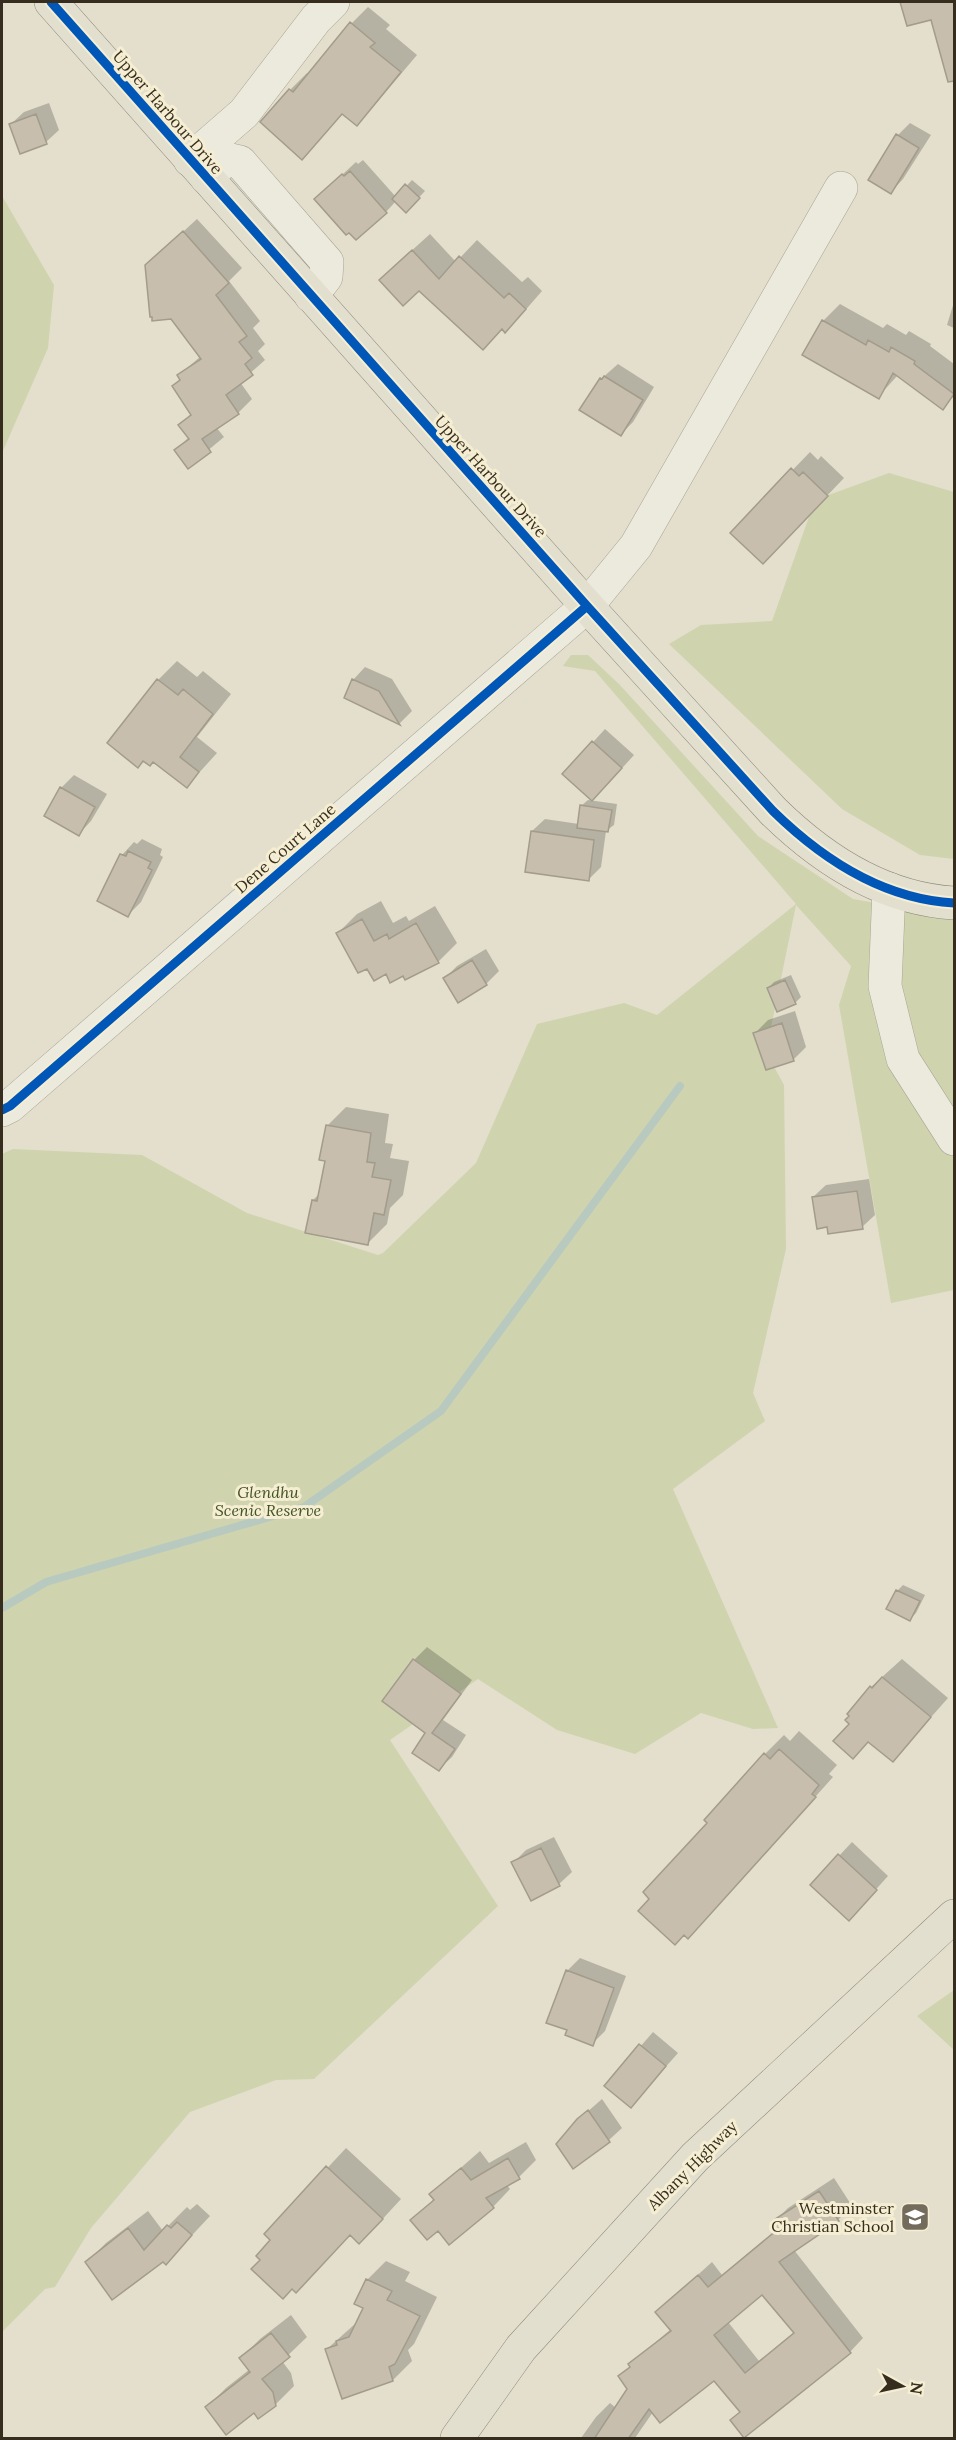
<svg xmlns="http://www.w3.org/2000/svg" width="956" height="2440" font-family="Lora,serif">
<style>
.green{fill:#cfd4ae}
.shadow{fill:#0003;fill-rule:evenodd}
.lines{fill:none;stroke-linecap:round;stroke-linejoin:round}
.stream{stroke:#b8c9c0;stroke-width:8}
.building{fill:#c7bead;stroke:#a39b8b;stroke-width:1.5;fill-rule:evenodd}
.minor-casing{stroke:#a8a496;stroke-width:34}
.major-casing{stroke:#8e897c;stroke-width:34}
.minor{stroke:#ece9dd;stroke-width:33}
.major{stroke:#e3dfcf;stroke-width:33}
.cycleway-casing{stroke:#f5eed2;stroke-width:13}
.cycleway{stroke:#0057b8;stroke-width:9}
.labels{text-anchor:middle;stroke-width:6;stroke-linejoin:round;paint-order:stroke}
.street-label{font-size:16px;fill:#372d1e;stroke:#f5eed2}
.park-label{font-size:16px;font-style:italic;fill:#425325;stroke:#f5eed2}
.poi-label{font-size:16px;fill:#372d1e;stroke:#f5eed2;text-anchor:end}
</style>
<rect width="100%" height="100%" fill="#e3dfcc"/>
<!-- green -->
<path class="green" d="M2,196L54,285L48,348L2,453Z
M889,473L954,492V859L920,855L842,809L669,644L701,625L772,621L815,500Z
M571,655H588L619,684L758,836L853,899L954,917V1290L891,1303L839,1005L851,966L796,905L766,1052L784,1085L786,1249L753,1393L765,1421L673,1489L778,1728L753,1729L701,1713L635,1754L557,1730L478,1679L390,1740L498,1906L314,2079L276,2080L190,2112L91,2228L55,2287L45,2289L2,2332V1154L13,1149L142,1155L247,1213L378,1255L383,1253L476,1163L537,1024L624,1003L657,1015L796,904L595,671L563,666Z
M954,1990V2050L917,2016Z"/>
<!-- shadow -->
<path class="shadow" d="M901,2H954V68L946,71L932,18L908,25Z
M368,7L390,25L386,29L417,55L373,107L357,124L343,113L301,158L263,122L290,90L307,73L309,75L352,23Z
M49,103L59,130L46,142L11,124L24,112Z
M910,123L931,135L903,179L891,192L898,135Z
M363,160L396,197L412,180L425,191L406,211L396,201L386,212L316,199L356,162L358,164Z
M197,219L242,268L229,281L260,321L253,328L265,344L258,351L265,360L240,382L252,399L238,413L216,427L224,437L188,467L176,450L189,437L180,425L191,414L179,375L201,356L161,252Z
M430,234L456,262L477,240L522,282L528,277L542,291L522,314L502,328L419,289L398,263Z
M954,302V328L947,325Z
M840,304L883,328L887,324L906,335L909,331L931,344L930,346L954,364V396L943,408L898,375L878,397L823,321Z
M618,364L654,387L633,422L621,434L601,379Z
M810,452L818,460L821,456L844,478L780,545L732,533Z
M177,661L197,677L203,671L231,694L197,737L217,753L187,786L154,760H144L138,766L158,680Z
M365,667L392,679L412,711L400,723L346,697L353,680Z
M605,729L634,755L605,787L564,774Z
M74,775L107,794L91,821L79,834L61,788Z
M588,800L617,804L614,825L606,831L601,867L588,880L532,831L545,819L579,824L581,806Z
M142,839L162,849L160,855L163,857L141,902L128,915L122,855L134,842L137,844Z
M381,901L393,923L406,916L409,921L435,906L457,943L438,962L403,974L368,967L338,933L357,914Z
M486,949L499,971L486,984L458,1001L445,978L457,966Z
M791,975L801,997L795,1003L768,988L774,982Z
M795,1011L806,1047L794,1059L767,1068L755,1033L768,1020Z
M346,1107L389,1114L385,1143L393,1144L390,1158L409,1161L403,1195L390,1208L387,1224L368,1243L313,1200L319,1194L326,1159L327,1126Z
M869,1179L875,1215L862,1227L813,1197L826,1185Z
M903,1585L925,1595L916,1613L910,1619L897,1591Z
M427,1647L472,1680L443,1720L466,1735L452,1757L439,1769L427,1733L414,1660Z
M902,1659L948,1698L893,1760L851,1723L871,1687Z
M799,1731L837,1765L829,1774L833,1777L707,1918L709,1823L765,1754L784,1735L790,1741Z
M554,1837L572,1872L559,1884L513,1863L526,1850Z
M852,1842L888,1876L861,1906L812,1885Z
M580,1958L626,1976L605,2031L592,2044L567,1971Z
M653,2032L678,2053L631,2106L606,2086Z
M602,2099L622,2128L609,2140L574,2167L578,2120Z
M526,2142L536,2160L519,2177L506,2184L510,2189L493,2207L438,2229L412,2220L435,2198L431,2194L480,2151L489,2163Z
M346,2148L401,2199L378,2224L350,2234L272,2240L266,2234Z
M834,2178L852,2206L838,2220L794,2250L863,2338L850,2352L741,2411L714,2379L653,2412L635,2438H581L596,2417L610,2403L616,2408L629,2389L620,2377L631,2366L630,2364L671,2329L657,2312L712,2262L722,2275L778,2228L774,2222L788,2208ZM763,2293L794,2332L759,2361L728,2322Z
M197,2204L210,2216L166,2263L163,2261L87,2262L106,2243L148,2211L163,2231L187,2207L190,2210Z
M386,2261L410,2272L405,2281L437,2297L414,2344L408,2350L412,2361L393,2380L327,2349L356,2323L365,2307L356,2303L367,2280Z
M291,2315L307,2337L282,2361L291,2373L294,2386L275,2405L254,2411L207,2407L226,2388L250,2369L241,2358L260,2339Z"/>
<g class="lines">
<!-- stream -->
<path class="stream" d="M2,1608L46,1582L304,1507L441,1411L680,1086"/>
</g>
<!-- building -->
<path class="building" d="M900,2H954V81L948,82L931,20L907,26Z
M350,22L375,43L370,47L401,72L357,126L342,114L302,160L260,122L289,89L293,92Z
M36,114L47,144L20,154L9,124Z
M896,134L919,148L891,194L868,180Z
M350,171L387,213L356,240L349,233L346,235L314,199L342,174L344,176Z
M405,184L420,198L406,213L392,199Z
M183,231L229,283L216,295L247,336L239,342L252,358L245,364L253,375L226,395L239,414L202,439L211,452L188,469L174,450L189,439L178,425L191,415L172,386L180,380L177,375L201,359L171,319L152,321V317H150L145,265Z
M412,250L439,279L459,256L504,298L509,293L526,309L505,333L502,329L483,350L419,291L403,306L379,280Z
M822,320L866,345L868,340L889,352L891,347L915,361L914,364L954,394L943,410L893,373L879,399L802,355Z
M604,376L643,400L621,436L579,410L600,378L602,379Z
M791,468L799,476L803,472L828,496L763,564L730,533Z
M157,679L178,695L183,689L213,714L180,757L199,772L187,788L153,762L150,766L143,761L138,768L107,743Z
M352,679L379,691L400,725L344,698Z
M592,741L622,768L592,801L562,774Z
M60,787L95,807L79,836L44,816Z
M580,805L612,810L608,832L577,828Z
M531,831L594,840L589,881L525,872Z
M128,851L151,862L148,868L152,870L128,917L97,901L120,854L126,856Z
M362,919L374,941L387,934L389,939L416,923L439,963L405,980L403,976L390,983L386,974L374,981L367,969L358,973L336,933Z
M472,960L487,985L458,1003L443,978Z
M785,980L796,1004L777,1012L767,988Z
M782,1023L794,1061L766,1070L753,1033Z
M326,1125L371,1133L367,1162L375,1163L372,1177L391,1180L384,1215L374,1213L368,1245L305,1233L312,1200L317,1201L325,1161L319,1160Z
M857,1191L863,1229L828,1234L827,1227L817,1229L812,1197Z
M896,1590L920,1601L910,1621L886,1609Z
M413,1659L461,1694L432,1733L455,1749L439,1771L412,1753L425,1733L382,1701Z
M882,1677L931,1717L893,1762L868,1742L853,1759L833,1741L849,1724L845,1720L849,1716L847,1714L870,1686L872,1688Z
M779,1749L819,1785L812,1794L816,1797L688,1939L684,1935L675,1945L638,1911L649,1899L643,1892L707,1823L704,1820L764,1753L770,1759Z
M541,1848L560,1886L531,1901L511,1862Z
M838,1854L877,1890L849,1921L810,1885Z
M566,1970L614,1988L593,2046L565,2035L567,2030L546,2023Z
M639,2044L666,2066L631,2108L604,2086Z
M588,2110L610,2142L573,2169L556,2144L577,2119Z
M508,2158L520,2179L486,2198L494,2208L449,2245L438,2231L427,2240L410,2220L434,2200L429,2194L461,2168L471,2180Z
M326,2166L383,2219L359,2244L350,2235L296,2293L292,2289L283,2299L251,2269L260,2260L256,2256L270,2240L264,2234Z
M819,2191L839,2221L779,2262L851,2353L744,2438L730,2420L740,2412L714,2381L660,2423L649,2409L628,2439H594L627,2389L618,2376L630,2367L628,2364L671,2331L655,2312L698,2275L708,2287L777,2230L772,2221ZM762,2295L794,2333L745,2373L714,2335Z
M177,2222L192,2235L166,2265L163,2262L112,2300L85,2262L128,2228L144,2250L167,2225L171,2228Z
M366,2279L392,2291L387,2300L420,2316L395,2364L389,2367L393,2381L342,2399L325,2349L337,2345L336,2341L349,2337L363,2308L354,2304Z
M271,2333L290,2357L262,2379L273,2392L276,2406L258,2419L254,2413L226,2435L205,2407L250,2372L239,2358Z"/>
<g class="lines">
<!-- minor casing -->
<g class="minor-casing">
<path id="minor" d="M190,160L244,113L316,19L333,2
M206,177L227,159L240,162L327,262L326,277L311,296
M889,889L885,986L903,1059L954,1139
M2,1110L10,1106L587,606L636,546L841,188"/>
</g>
<!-- major casing -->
<g class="major-casing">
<path id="major" d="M51,2L587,606L773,811C823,860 883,899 954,903
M457,2438L521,2348L695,2157L954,1916"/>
</g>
<!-- minor -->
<use href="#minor" class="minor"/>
<!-- major -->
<use href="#major" class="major"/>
<!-- cycleway casing -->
<g class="cycleway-casing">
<path id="cycleway" d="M51,2L587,606L773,811C823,860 883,899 954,903
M2,1110L10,1106L587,606"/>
</g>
<!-- cycleway -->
<use href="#cycleway" class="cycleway"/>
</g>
<!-- icons -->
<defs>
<g id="school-square" transform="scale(1.5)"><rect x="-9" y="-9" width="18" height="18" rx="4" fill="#736b5b" stroke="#f5eed2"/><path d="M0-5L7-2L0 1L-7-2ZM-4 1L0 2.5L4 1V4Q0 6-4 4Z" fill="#fff"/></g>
</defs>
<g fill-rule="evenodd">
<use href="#school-square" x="915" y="2217"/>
</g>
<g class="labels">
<!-- street labels -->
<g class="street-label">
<text transform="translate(168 112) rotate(49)" y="6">Upper Harbour Drive</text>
<text transform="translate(491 476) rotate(48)" y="6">Upper Harbour Drive</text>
<text transform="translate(285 848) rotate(-41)" y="6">Dene Court Lane</text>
<text transform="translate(692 2165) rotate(-45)" y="6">Albany Highway</text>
</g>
<!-- park labels -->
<g class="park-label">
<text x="268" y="1498">Glendhu<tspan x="268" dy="18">Scenic Reserve</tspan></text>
</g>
<!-- poi labels -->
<g class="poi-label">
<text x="894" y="2214">Westminster<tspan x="894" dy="18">Christian School</tspan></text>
</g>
</g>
<!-- border -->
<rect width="956" height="2440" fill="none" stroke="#372d1e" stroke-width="6"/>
<!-- north arrow -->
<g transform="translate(902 2386) rotate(98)" stroke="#f5eed2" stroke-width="4.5" paint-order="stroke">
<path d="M0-4.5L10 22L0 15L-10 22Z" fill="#372d1e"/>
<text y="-9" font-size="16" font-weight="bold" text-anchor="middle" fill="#372d1e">N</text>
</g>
</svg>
